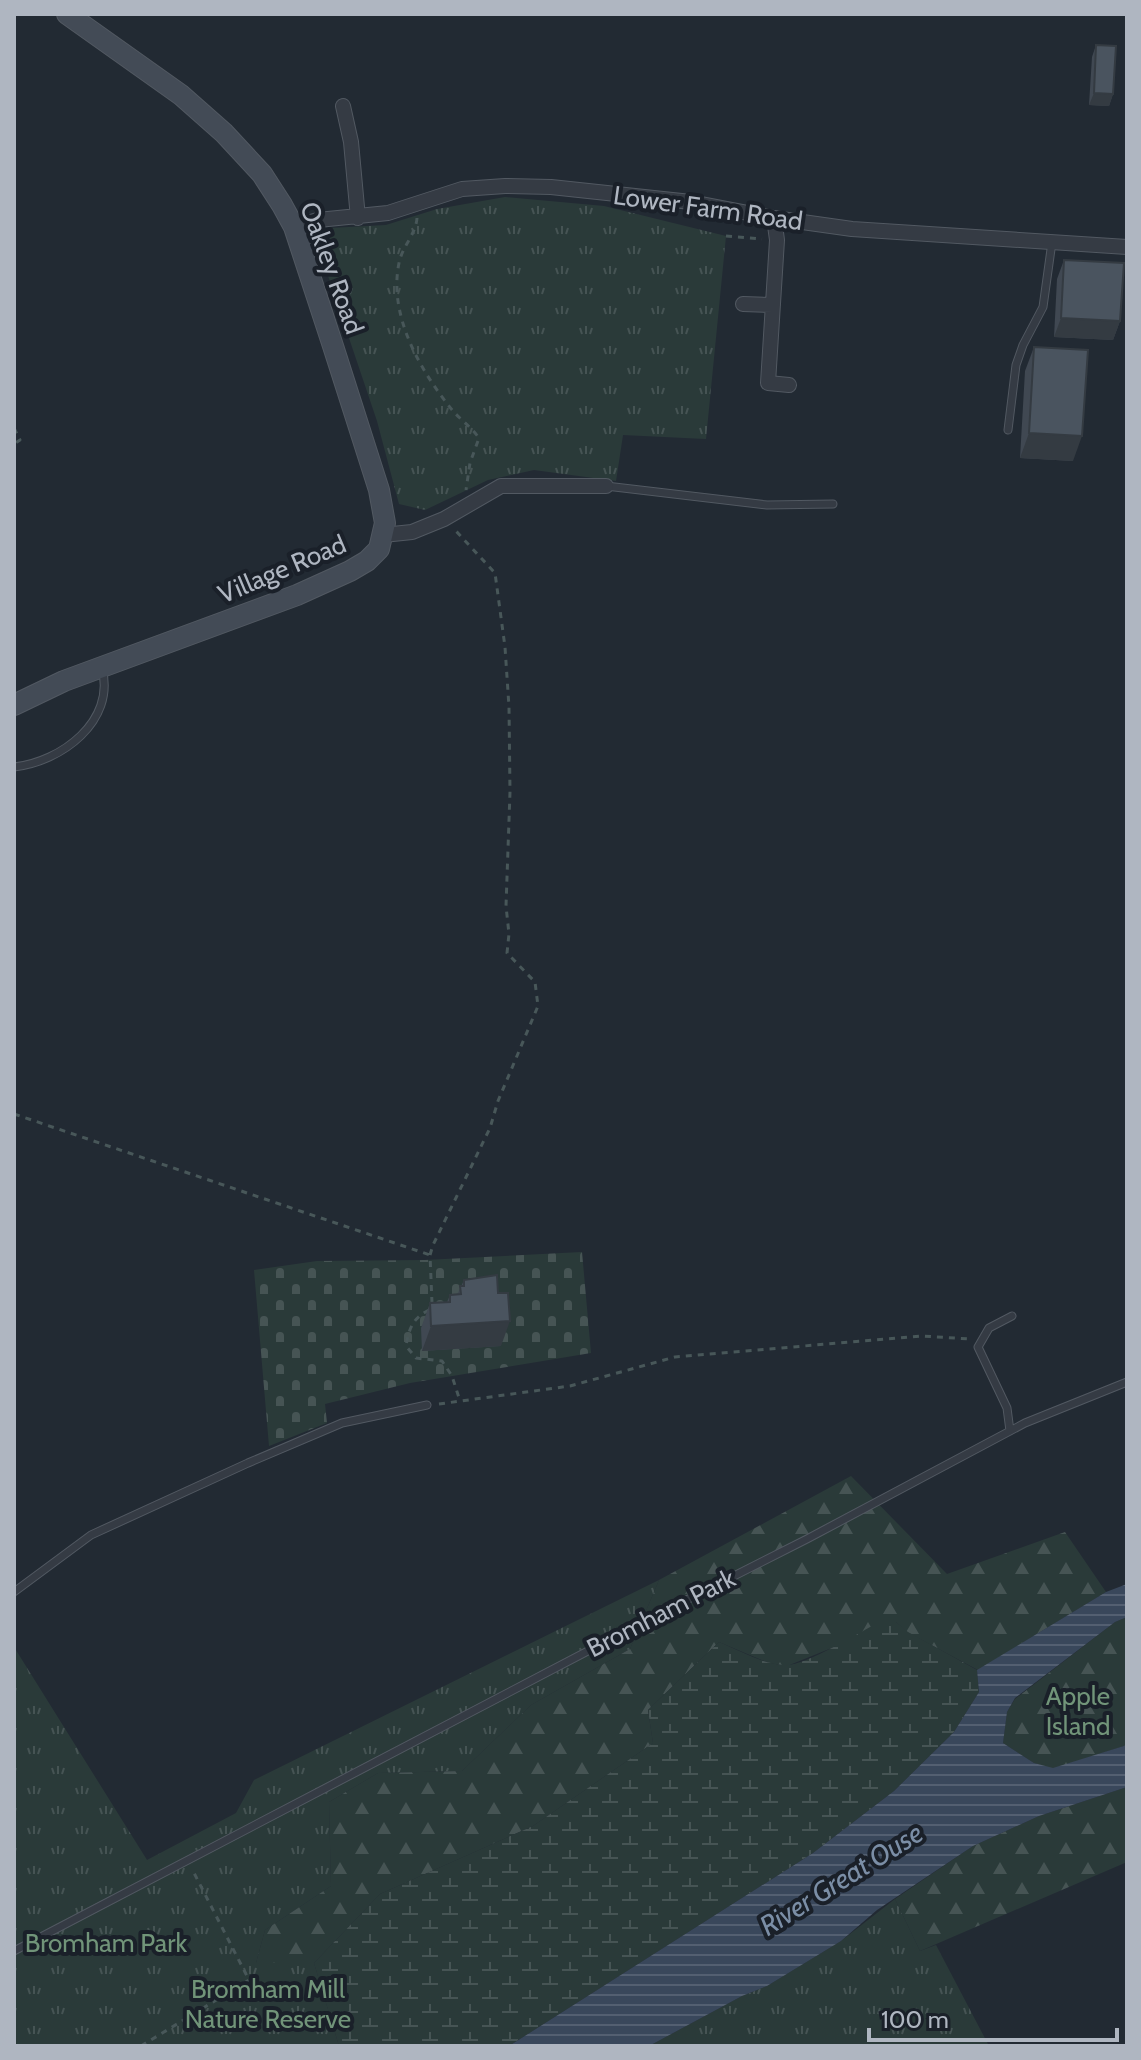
<svg xmlns="http://www.w3.org/2000/svg" width="1141" height="2060" font-family="Cabin,sans-serif">
<style>
.grass{fill:url(#grass-tufts)}
.forest{fill:url(#forest-firs)}
.wetland{fill:url(#wetland-marsh)}
.cemetery{fill:url(#cemetery-stones)}
.water{fill:url(#water-rules)}
.lines{fill:none;stroke-linecap:round;stroke-linejoin:round}
.lane-casing{stroke:#525962;stroke-width:9}
.street-casing{stroke:#525962;stroke-width:16}
.secondary-casing{stroke:#525962;stroke-width:22}
.path{stroke:#485759;stroke-width:3;stroke-dasharray:6 6;stroke-linecap:butt}
.lane{stroke:#353b44;stroke-width:7}
.street{stroke:#353b44;stroke-width:14}
.secondary{stroke:#434b56;stroke-width:20}
.wall{fill:#404852}
.shaded-wall{fill:#343b42}
.building{fill:#4a545f;stroke:#343b42;stroke-width:2}
.labels{text-anchor:middle;stroke-width:8;stroke-linejoin:round;paint-order:stroke}
.street-label{font-size:26px;fill:#afb6c1;stroke:#1a2029}
.park-label{font-size:26px;fill:#719479;stroke:#1a2029}
.water-label{font-size:28px;font-style:italic;fill:#7b8ea6;stroke:#1a2029}
</style>
<defs>
<pattern id="grass-tufts" width="24" height="20" patternUnits="userSpaceOnUse" patternTransform="scale(2)"><rect width="24" height="20" fill="#2a3a39"/><path d="M3 7l-1-3M5 7V3M7 7l1-3M15 17l-1-3M17 17v-4M19 17l1-3" fill="none" stroke="#465454"/></pattern>
<pattern id="forest-firs" width="22" height="20" patternUnits="userSpaceOnUse" patternTransform="scale(2)"><rect width="22" height="20" fill="#2a3a39"/><path d="M5 1l3.5 6h-7zM16 11l3.5 6h-7z" fill="#465454"/></pattern>
<pattern id="wetland-marsh" width="20" height="14" patternUnits="userSpaceOnUse" patternTransform="scale(2)"><rect width="20" height="14" fill="#2a3a39"/><path d="M1 5h8M5 5V1M11 12h8M15 12V8" fill="none" stroke="#465454"/></pattern>
<pattern id="cemetery-stones" width="16" height="16" patternUnits="userSpaceOnUse" patternTransform="scale(2)"><rect width="16" height="16" fill="#2a3a39"/><path d="M2 7V4a2 2 0 0 1 4 0v3zM10 15v-3a2 2 0 0 1 4 0v3z" fill="#465454"/></pattern>
<pattern id="water-rules" width="6" height="5" patternUnits="userSpaceOnUse" patternTransform="scale(2)"><rect width="6" height="5" fill="#39475b"/><path d="M0 2.5h6" fill="none" stroke="#535f71"/></pattern>
</defs>
<rect width="100%" height="100%" fill="#222a33"/>
<!-- grass -->
<path class="grass" d="M505,197L604,206L726,236L706,439L623,435L616,481L534,470L488,480L425,510L399,504L377,421L320,252L330,228L386,225L437,209Z
M659,1580L630,1649L531,1705L462,1771L378,1773L329,1802L331,1886L265,1930L256,1963H314L339,2046H14V1647L147,1860L236,1813L254,1780Z
M895,1899L920,1951L936,1945L989,2046H649L742,1996L767,1986L841,1941Z"/>
<!-- forest -->
<path class="forest" d="M851,1476L947,1574L1065,1532L1106,1592L978,1670L907,1632L896,1622L787,1666L769,1663L719,1642L648,1710L653,1743L533,1826L380,1894L314,1963H256L265,1930L331,1886L329,1802L378,1773L462,1771L531,1705L630,1649L659,1580Z
M1127,1617V1745L1053,1769L1034,1763L1003,1743L1007,1712L1015,1699L1115,1622Z
M1127,1787V1862L920,1951L895,1899L973,1846L1039,1816Z"/>
<!-- wetland -->
<path class="wetland" d="M881,1621L896,1622L908,1632L977,1670L979,1692L954,1732L894,1791L813,1853L509,2046H339L314,1963L380,1894L533,1826L653,1743L648,1710L719,1642C739,1650 762,1664 784,1665C804,1667 860,1632 881,1621Z"/>
<!-- cemetery -->
<path class="cemetery" d="M582,1252L591,1353L410,1383L325,1404L327,1423L269,1446L254,1270L317,1261L425,1260Z"/>
<!-- water -->
<path class="water" d="M1127,1584V1617L1115,1622L1015,1698L1007,1712L1003,1743L1034,1763L1053,1768L1127,1745V1787L1039,1816L973,1846L877,1910L841,1941L767,1986L742,1996L649,2046H509L813,1853L894,1791L954,1732L979,1692L977,1670L1106,1592Z"/>
<g class="lines">
<!-- lane casing -->
<g class="lane-casing">
<path id="lane" d="M1008,430L1016,365L1023,345L1043,307L1052,242
M606,486L767,505L833,504
M14,767C61,762 116,721 102,669
M1010,1431L1007,1408L978,1347L989,1328L1012,1316
M14,1592L91,1535L248,1463L342,1423L427,1405
M14,1951L651,1618L807,1539L1025,1423L1127,1382"/>
</g>
<!-- street casing -->
<g class="street-casing">
<path id="street" d="M343,106L351,142L358,218
M774,218L777,240L768,383L789,385
M294,227L318,220L388,213L462,189L505,186L551,187L691,202L774,218L852,229L1127,247
M743,304L773,305
M383,535L412,532L444,519L501,486H606"/>
</g>
<!-- secondary casing -->
<g class="secondary-casing">
<path id="secondary" d="M14,705L64,681L297,595L350,571L367,561L379,549L385,523L379,490L333,346L294,227L282,205L262,174L224,133L181,95L67,14"/>
</g>
<!-- path -->
<path class="path" d="M417,218C416,234 402,247 399,263C388,316 421,372 453,411C461,420 471,427 479,438L470,463L466,490
M726,236L762,239
M14,428L20,440L14,444
M14,1114L430,1255
M432,1303L430,1255L433,1245L490,1128L498,1101L538,1006L535,982L507,953L509,934L506,906L510,792L509,707L505,647L495,573L455,530
M429,1310C413,1318 409,1328 406,1346L416,1358L442,1361L452,1376L460,1401
M439,1404L570,1386L675,1357L921,1336L969,1339
M141,2046L249,1980L192,1869"/>
<!-- lane -->
<use href="#lane" class="lane"/>
<!-- street -->
<use href="#street" class="street"/>
<!-- secondary -->
<use href="#secondary" class="secondary"/>
</g>
<!-- wall -->
<path class="wall" d="M1096,45L1113,94L1109,106L1089,105L1092,57Z
M1064,260L1120,321L1113,340L1054,337L1057,279Z
M1034,347L1073,461L1020,458L1025,371Z
M464,1280L501,1346L422,1351L421,1328L430,1303L447,1302L450,1295H457Z"/>
<!-- shaded-wall -->
<path class="shaded-wall" d="M1094,93L1113,94L1109,106L1089,105Z
M1061,318L1120,321L1113,340L1054,337Z
M1029,433L1082,436L1073,461L1020,458Z
M510,1321L501,1346L422,1351L431,1326Z"/>
<!-- building -->
<path class="building" d="M1096,45L1116,46L1113,94L1094,93Z
M1064,260L1124,263L1120,321L1061,318Z
M1034,347L1088,350L1082,436L1029,433Z
M497,1275L498,1293H508L510,1321L431,1326L430,1303L450,1302V1295L461,1294L460,1286H464V1280Z"/>
<g class="labels">
<!-- street labels -->
<g class="street-label">
<text transform="translate(708 208) rotate(8)" y="9">Lower Farm Road</text>
<text transform="translate(332 268) rotate(70)" y="9">Oakley Road</text>
<text transform="translate(282 569) rotate(-23)" y="9">Village Road</text>
<text transform="translate(661 1613) rotate(-27)" y="9">Bromham Park</text>
</g>
<!-- park labels -->
<g class="park-label">
<text x="1078" y="1705">Apple<tspan x="1078" dy="30">Island</tspan></text>
<text x="106" y="1952">Bromham Park</text>
<text x="268" y="1998">Bromham Mill<tspan x="268" dy="30">Nature Reserve</tspan></text>
</g>
<!-- water labels -->
<g class="water-label">
<text transform="translate(841 1879) rotate(-32)" y="10">River Great Ouse</text>
</g>
</g>
<!-- border -->
<rect width="1141" height="2060" fill="none" stroke="#afb6c1" stroke-width="32"/>
<!-- scale -->
<path d="M869 2028v12h248v-12" fill="none" stroke="#afb6c1" stroke-width="4"/>
<text x="881" y="2028" font-size="24" fill="#afb6c1" stroke="#1a2029" stroke-width="6" paint-order="stroke">100 m</text>
</svg>
